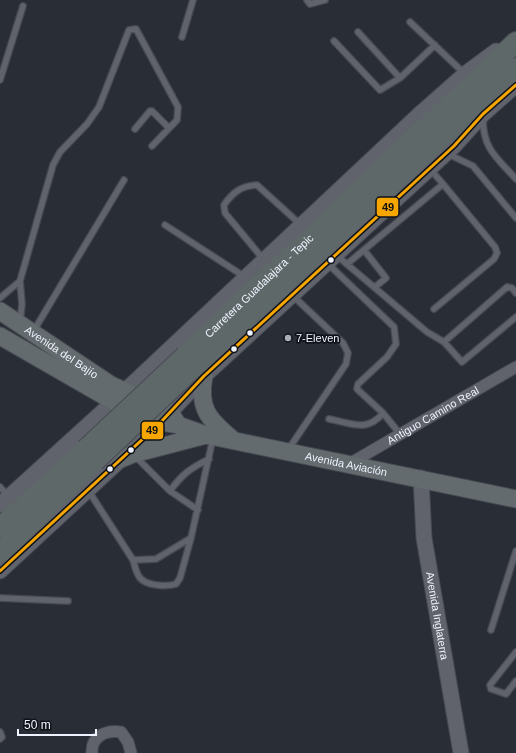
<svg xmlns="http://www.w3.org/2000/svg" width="516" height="753" font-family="Arial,sans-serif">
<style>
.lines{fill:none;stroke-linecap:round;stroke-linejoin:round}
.lane-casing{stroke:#474a52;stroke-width:8}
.street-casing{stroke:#474a52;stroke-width:13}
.secondary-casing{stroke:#474a52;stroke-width:17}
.primary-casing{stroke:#474a52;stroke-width:19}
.highway-casing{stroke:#474a52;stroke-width:22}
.lane{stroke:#60636b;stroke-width:5.5}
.street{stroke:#60636b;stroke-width:11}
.secondary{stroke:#60636b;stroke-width:15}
.primary{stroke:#646b6e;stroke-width:17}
.highway{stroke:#5f6869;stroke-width:20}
.highway-bridge-casing{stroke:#474a52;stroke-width:22;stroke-linecap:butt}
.highway-bridge{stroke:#5f6869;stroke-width:20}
.bus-1-casing{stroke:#10131a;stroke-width:6}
.bus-1{stroke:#f7a600;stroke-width:3}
.bus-dot{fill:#eff3ff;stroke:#10131a;stroke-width:1.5}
.poi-dot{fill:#aaaeb9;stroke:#10131a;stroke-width:1.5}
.labels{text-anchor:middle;stroke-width:3.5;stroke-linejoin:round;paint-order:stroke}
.street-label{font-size:11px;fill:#eff3ff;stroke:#10131a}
.poi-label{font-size:11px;fill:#eff3ff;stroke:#10131a;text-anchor:start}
.line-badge{stroke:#10131a;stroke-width:1.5}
.pale-badge-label{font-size:11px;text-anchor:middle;font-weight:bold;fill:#111}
</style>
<rect width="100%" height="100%" fill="#292d36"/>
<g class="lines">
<!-- lane casing -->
<g class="lane-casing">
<path id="lane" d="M307,0L310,4L325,0
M410,22L465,74
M358,32L400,78L435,45
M182,37L193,0
M334,41L380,90L400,78
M0,80L23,6
M483,119C483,149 497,158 516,179
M135,129L150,111H152L169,128
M448,154L473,166L516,218
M430,169L443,184
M165,225L245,277
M364,250L386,278L375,287
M336,255L427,332L444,342L462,362L516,317
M264,260L225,213L224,205C233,192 241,186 257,185L301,225
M327,263L394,327L396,344L387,357L358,384L357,389L383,413L400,434
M347,264L443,184L495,247L497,253L494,259L434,309
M0,298L20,281
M20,322L22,304L20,281L53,165L60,152L87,124L99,107L129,30L136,29L178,107L177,120L152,146
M33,332L124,180
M444,342L507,287L512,288L516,293
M329,419C351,423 367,433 383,413
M288,450L346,364L348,353L343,343L292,295
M136,457L170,491C182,474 191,468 209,459
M0,487L9,497
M88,490L133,560L156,559L191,538L213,438
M170,491L198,510
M133,560C135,566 136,573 140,578C147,586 167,587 176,584L180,578L191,538
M0,598L68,601
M491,630L516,551
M516,652L490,685L491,689L506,694L516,681
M0,732L2,737L0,739"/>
</g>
<!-- street casing -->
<g class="street-casing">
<g id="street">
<path id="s1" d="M349,464L516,367"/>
<path d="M92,753C91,736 106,730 121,732L128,742L131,753"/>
</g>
</g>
<!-- secondary casing -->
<g class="secondary-casing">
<g id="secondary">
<path id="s2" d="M421,478L424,538L461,753"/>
<path d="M0,505L110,405L422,112L465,74L496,51"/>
<path d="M0,571L159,424L204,376L454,146L483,114L516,85"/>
</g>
</g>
<!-- primary casing -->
<g class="primary-casing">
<g id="primary">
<path id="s3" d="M0,311L111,385L170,412L178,425"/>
<path id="s4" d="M0,336L113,401L161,422L178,425L206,435L516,499"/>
<path d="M204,376C198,408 208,419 232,439"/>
<path d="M121,459L133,454L206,435"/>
</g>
</g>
<!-- highway casing -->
<g class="highway-casing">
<g id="highway">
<path id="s5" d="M185,356L516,42"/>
<path d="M194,367L516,68"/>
<path d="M0,528L86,449"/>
<path d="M0,553L95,461"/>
</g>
</g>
<!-- lane -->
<use href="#lane" class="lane"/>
<!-- street -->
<use href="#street" class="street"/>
<!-- secondary -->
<use href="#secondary" class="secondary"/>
<!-- primary -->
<use href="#primary" class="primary"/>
<!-- highway -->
<use href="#highway" class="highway"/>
<!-- highway-bridge casing -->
<g class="highway-bridge-casing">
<path id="highway-bridge" d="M86,449L185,356
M95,461L194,367"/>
</g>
<!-- highway-bridge -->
<use href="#highway-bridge" class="highway-bridge"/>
<!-- bus-1 casing -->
<g class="bus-1-casing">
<path id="bus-1" d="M0,571L159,424L204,376L454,146L483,114L516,85"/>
</g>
<!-- bus-1 -->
<use href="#bus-1" class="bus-1"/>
</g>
<!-- markers -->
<g class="bus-dot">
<circle cx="331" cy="260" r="3.5"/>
<circle cx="250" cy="333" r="3.5"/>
<circle cx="234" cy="349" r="3.5"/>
<circle cx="131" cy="450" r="3.5"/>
<circle cx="110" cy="469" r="3.5"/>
</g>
<circle class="poi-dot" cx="288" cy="338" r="4"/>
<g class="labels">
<!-- street labels -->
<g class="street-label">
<text dy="4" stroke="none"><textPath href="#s5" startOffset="102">Carretera Guadalajara - Tepic</textPath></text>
<text dy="4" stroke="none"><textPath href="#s3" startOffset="74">Avenida del Bajío</textPath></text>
<text dy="4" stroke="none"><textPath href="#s1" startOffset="97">Antiguo Camino Real</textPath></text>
<text dy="4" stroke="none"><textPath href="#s4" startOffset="373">Avenida Aviación</textPath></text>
<text dy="4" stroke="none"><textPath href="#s2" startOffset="139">Avenida Inglaterra</textPath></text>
</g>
<!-- poi labels -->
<g class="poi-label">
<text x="296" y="342">7-Eleven</text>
</g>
</g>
<g class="line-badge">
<rect x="376" y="197" width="23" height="20" rx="4" fill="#f7a600"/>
<rect x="141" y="421" width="23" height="19" rx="4" fill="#f7a600"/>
</g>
<g class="pale-badge-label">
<text x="388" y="211">49</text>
<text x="152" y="434">49</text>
</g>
<!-- scale -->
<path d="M18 729v6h78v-6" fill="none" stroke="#eff3ff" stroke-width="2"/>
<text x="24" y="729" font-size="12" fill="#eff3ff" stroke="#10131a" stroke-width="3" paint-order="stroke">50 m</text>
</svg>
